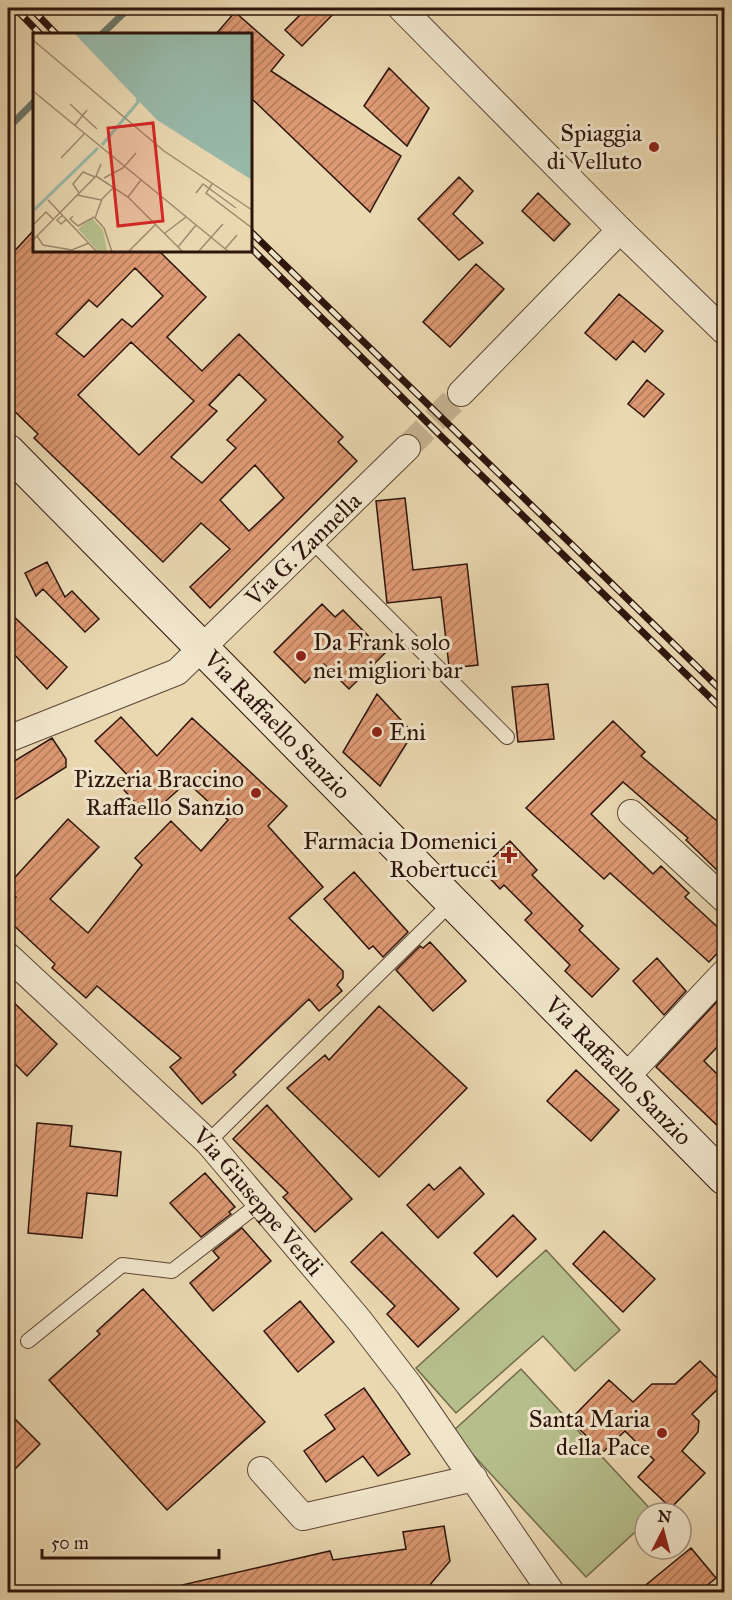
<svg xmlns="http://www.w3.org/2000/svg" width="732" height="1600" font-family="'IM FELL Great Primer',serif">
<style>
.pitch{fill:#b6bf8c;stroke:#726a4c;stroke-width:1.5}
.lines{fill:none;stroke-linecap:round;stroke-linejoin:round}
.stream{stroke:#6d786a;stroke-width:7}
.building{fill:url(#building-hatch);stroke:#2d140b;stroke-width:1.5;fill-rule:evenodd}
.street-tunnel{stroke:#c4b190;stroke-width:26;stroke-dasharray:26 13;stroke-linecap:butt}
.lane-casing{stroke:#5c4534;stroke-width:16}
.street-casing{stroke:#5c4534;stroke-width:28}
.secondary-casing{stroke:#2d140b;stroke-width:35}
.lane{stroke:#f1e6cc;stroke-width:14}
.street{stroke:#f1e6cc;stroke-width:26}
.secondary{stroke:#f1e6cc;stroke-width:33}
.rail-casing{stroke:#2d140b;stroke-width:7}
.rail{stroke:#f1e6cc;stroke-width:4.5;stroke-dasharray:14;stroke-linecap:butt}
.poi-dot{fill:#8f2418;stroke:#f1e6cc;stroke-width:2}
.labels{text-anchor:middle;stroke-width:6;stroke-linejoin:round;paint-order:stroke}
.poi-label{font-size:24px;fill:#2d140b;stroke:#f1e6cc;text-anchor:end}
.street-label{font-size:24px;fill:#2d140b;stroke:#f1e6cc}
.inset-river{fill:none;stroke:#98baaa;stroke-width:3}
.inset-road{fill:none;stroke:#9e8a6f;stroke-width:1.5}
.view{fill:#d62828;fill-opacity:0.15;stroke:#d62828;stroke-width:3}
.inset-edge{fill:none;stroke:#2d140b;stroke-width:3}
</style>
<defs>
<pattern id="building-hatch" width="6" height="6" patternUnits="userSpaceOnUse" patternTransform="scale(1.5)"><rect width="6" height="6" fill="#dd9973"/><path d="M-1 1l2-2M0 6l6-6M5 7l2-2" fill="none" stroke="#b47c5d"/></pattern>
</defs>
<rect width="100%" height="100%" fill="#ead8b1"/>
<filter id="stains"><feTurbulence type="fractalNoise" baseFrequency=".00333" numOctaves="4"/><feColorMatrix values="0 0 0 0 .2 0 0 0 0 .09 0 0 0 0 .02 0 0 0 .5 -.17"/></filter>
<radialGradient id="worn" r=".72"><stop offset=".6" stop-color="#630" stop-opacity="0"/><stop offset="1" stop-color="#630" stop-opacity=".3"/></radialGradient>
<!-- pitch -->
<path class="pitch" d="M546,1250L620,1330L575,1371L543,1336L456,1413L416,1368Z
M521,1369L654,1513H645V1523L586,1577L452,1432Z"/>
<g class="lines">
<!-- stream -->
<path class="stream" d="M102,34L129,8
M8,128L34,102"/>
</g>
<!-- building -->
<path class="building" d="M307,8H339L302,46L285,30Z
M235,12L284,55L271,71L401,156L370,212L250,97V34H216Z
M389,68L429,108L407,146L364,106Z
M459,177L473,191L453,214L483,243L459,260L418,219Z
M538,193L570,224L554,241L522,211Z
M34,230V250H158L206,297L167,337L202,371L239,334L343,437L338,442L357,461L210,608L190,587L230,549L201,523L163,562L34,438L38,434L8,405V258ZM135,268L163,296L132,327L122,319L84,357L56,334L89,300L97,307ZM131,342L194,401L139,455L78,395ZM239,374L266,400L227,440L236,448L202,483L171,457L217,411L209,405ZM255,465L284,498L249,531L220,500Z
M476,264L504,289L450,347L423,322Z
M619,294L663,331L645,352L633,341L616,360L585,333Z
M647,380L664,394L644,417L628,404Z
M405,498L413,570L467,564L478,665L452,668L449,666L441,597L387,603L376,501Z
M47,562L65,597L72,591L99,619L85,632L43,589L36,596L25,573Z
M322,604L335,617L343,610L385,653L349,689L324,664L305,683L274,652Z
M8,611L67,667L47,689L8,648Z
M548,684L554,739L518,742L512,687Z
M377,694L413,733L380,786L343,752Z
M121,717L157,756L192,718L287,806L268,826L323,887L289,918L343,971V978L337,985L342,991L319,1011L309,999L233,1072L236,1075L202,1104L170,1067L181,1058L97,986L86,998L52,968L55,964L8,920V907L16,897L8,890V885L68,819L99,847L50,899L88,933L142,865L135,858L171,821L201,851L228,820L187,782L148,817L124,790L133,781L95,741Z
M613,721L645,752L641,756L724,827V877L686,840L688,838L623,782L591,814L653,874L661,866L689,893L685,897L724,933V946L709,962L610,873L604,879L526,808Z
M52,738L66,759V767L8,804V765Z
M510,841L537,870L532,875L583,926L579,930L619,969L592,997L565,971L570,965L525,920L532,913L504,885L500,889L481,869Z
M354,872L408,932L383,957L373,946L369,949L324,899Z
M430,942L466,981L433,1011L396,970L420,946L423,948Z
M657,958L686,991L664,1015L633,981Z
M724,994V1040L704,1061L724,1081V1132L656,1067Z
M8,997L57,1044L27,1076L8,1057Z
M379,1006L467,1088L379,1177L287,1088L325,1055L329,1060Z
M576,1070L619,1110L591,1141L547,1101Z
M267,1105L352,1199L315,1232L283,1197L288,1193L233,1139Z
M37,1123L72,1126L70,1146L121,1152L117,1196L87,1193L82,1238L28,1233Z
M460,1167L484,1194L438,1238L407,1205L429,1184L434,1190Z
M205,1173L235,1207L229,1212L231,1214L201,1237L170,1203Z
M513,1215L536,1239L497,1277L474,1253Z
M242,1228L271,1261L213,1311L190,1283L219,1258L213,1251Z
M604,1231L655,1279L623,1312L573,1264Z
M382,1232L459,1309L418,1347L387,1314L395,1306L351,1262Z
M143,1289L265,1422L167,1510L49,1380L100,1334L97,1331Z
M300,1301L334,1342L298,1372L264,1331Z
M700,1361L723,1384L692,1414L699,1421L698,1432L682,1451L705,1473L671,1508L638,1477L654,1460L625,1431L603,1452L570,1420L609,1380L633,1402L652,1384H675Z
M364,1388L410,1454L378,1476L363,1456L326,1482L304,1451L335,1429L325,1415Z
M8,1412L40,1444L8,1476Z
M444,1526L450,1561L423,1593H183L182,1585L330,1551L333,1560L406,1549L403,1532Z
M691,1548L716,1578L698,1593H636Z"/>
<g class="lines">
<!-- street-tunnel -->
<path class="street-tunnel" d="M407,448L461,393"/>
<!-- lane casing -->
<g class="lane-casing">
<path id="lane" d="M313,542L507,737
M208,1142L452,902
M28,1341L122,1265L172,1271L260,1203"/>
</g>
<!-- street casing -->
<g class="street-casing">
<g id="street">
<path d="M401,8L620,230L724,331"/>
<path d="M461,393L620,230"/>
<path id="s1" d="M8,739L177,672L407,448"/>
<path d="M631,813L724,899"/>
<path id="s2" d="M8,956L208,1142L359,1320L409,1385L551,1592"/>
<path d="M626,1077L724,973"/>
<path d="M261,1470L303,1517L474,1478"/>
</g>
</g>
<!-- secondary casing -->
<g class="secondary-casing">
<g id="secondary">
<path id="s3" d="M8,451L724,1178"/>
</g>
</g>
<!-- lane -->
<use href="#lane" class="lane"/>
<!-- street -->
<use href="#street" class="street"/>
<!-- secondary -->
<use href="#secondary" class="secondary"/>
<!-- rail casing -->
<g class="rail-casing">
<path id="rail" d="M15,8L40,34
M31,8L56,34
M250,231L724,693
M250,247L446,441L724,711"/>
</g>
<!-- rail -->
<use href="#rail" class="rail"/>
</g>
<!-- markers -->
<g class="poi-dot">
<circle cx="654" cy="147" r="6"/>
<circle cx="301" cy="656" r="6"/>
<circle cx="377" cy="732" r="6"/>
<circle cx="256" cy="793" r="6"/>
<path d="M506 846h6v6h6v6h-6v6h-6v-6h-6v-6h6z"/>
<circle cx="662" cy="1433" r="6"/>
</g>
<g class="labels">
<!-- poi labels -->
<g class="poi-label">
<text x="642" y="141">Spiaggia<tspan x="642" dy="28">di Velluto</tspan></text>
<text x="313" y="650" text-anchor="start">Da Frank solo<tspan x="313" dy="28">nei migliori bar</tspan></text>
<text x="389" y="740" text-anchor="start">Eni</text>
<text x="244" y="787">Pizzeria Braccino<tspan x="244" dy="28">Raffaello Sanzio</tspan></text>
<text x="497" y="849">Farmacia Domenici<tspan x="497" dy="28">Robertucci</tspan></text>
<text x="650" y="1427">Santa Maria<tspan x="650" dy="28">della Pace</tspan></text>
</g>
<!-- street labels -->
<g class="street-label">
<text dy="8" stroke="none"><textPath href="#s1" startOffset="358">Via G. Zannella</textPath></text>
<text dy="8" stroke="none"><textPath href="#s3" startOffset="384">Via Raffaello Sanzio</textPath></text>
<text dy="8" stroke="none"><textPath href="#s3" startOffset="870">Via Raffaello Sanzio</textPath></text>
<text dy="8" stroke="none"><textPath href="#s2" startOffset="351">Via Giuseppe Verdi</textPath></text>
</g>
</g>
<!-- overview -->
<g transform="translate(33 33)">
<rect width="219" height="219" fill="#ead8b1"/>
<path d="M59,185L70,197L74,217L65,218L45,196Z" fill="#b6bf8c"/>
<path d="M41,0H219V147L124,87Z" fill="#98baaa"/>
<path class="inset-river" d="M69,112L105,69L104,65M0,178L65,115"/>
<path class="inset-road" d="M0,7L131,118L219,177M0,58L196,219M37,71L64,96M42,92L54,77M28,125L51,101M63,143L95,164L150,219M71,145L90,135L103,120M179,151L173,160L219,195M46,160L40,151L50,139L62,144M163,160L170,151L203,175M44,162L68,167L81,154M95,164L108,147M69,166L62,185L71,195L79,219M15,167L64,219M30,182L24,187L28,191L34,186M40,183L37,186L45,193L61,184M0,192L13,179L20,186M132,200L153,184M4,203L10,212L39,217L56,210M0,207L63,143L68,131M145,214L163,192M192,216L204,202M95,219L122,192M165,219L190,191"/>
<path class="view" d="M120,90L130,188L85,193L75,95Z"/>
<rect width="219" height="219" class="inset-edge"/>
</g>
<!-- margin -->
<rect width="732" height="1600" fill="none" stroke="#ead8b1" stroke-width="30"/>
<rect x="9" y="9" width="714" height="1582" fill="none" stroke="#2d140b" stroke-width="3"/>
<rect x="15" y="15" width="702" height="1570" fill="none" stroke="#2d140b" stroke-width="1.5"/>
<!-- north arrow -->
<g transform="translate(663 1531) rotate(6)"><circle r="28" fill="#f1e6cc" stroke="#a3927f" stroke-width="1.5"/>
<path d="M0-4.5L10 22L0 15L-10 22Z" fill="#8f2418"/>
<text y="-9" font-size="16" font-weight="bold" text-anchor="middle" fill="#2d140b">N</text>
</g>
<!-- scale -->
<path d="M42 1549v9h177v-9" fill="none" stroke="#2d140b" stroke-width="3"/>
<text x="51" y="1549" font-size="18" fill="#2d140b" stroke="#f1e6cc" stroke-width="4.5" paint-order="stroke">50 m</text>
<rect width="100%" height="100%" filter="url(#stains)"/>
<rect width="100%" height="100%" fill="url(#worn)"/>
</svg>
